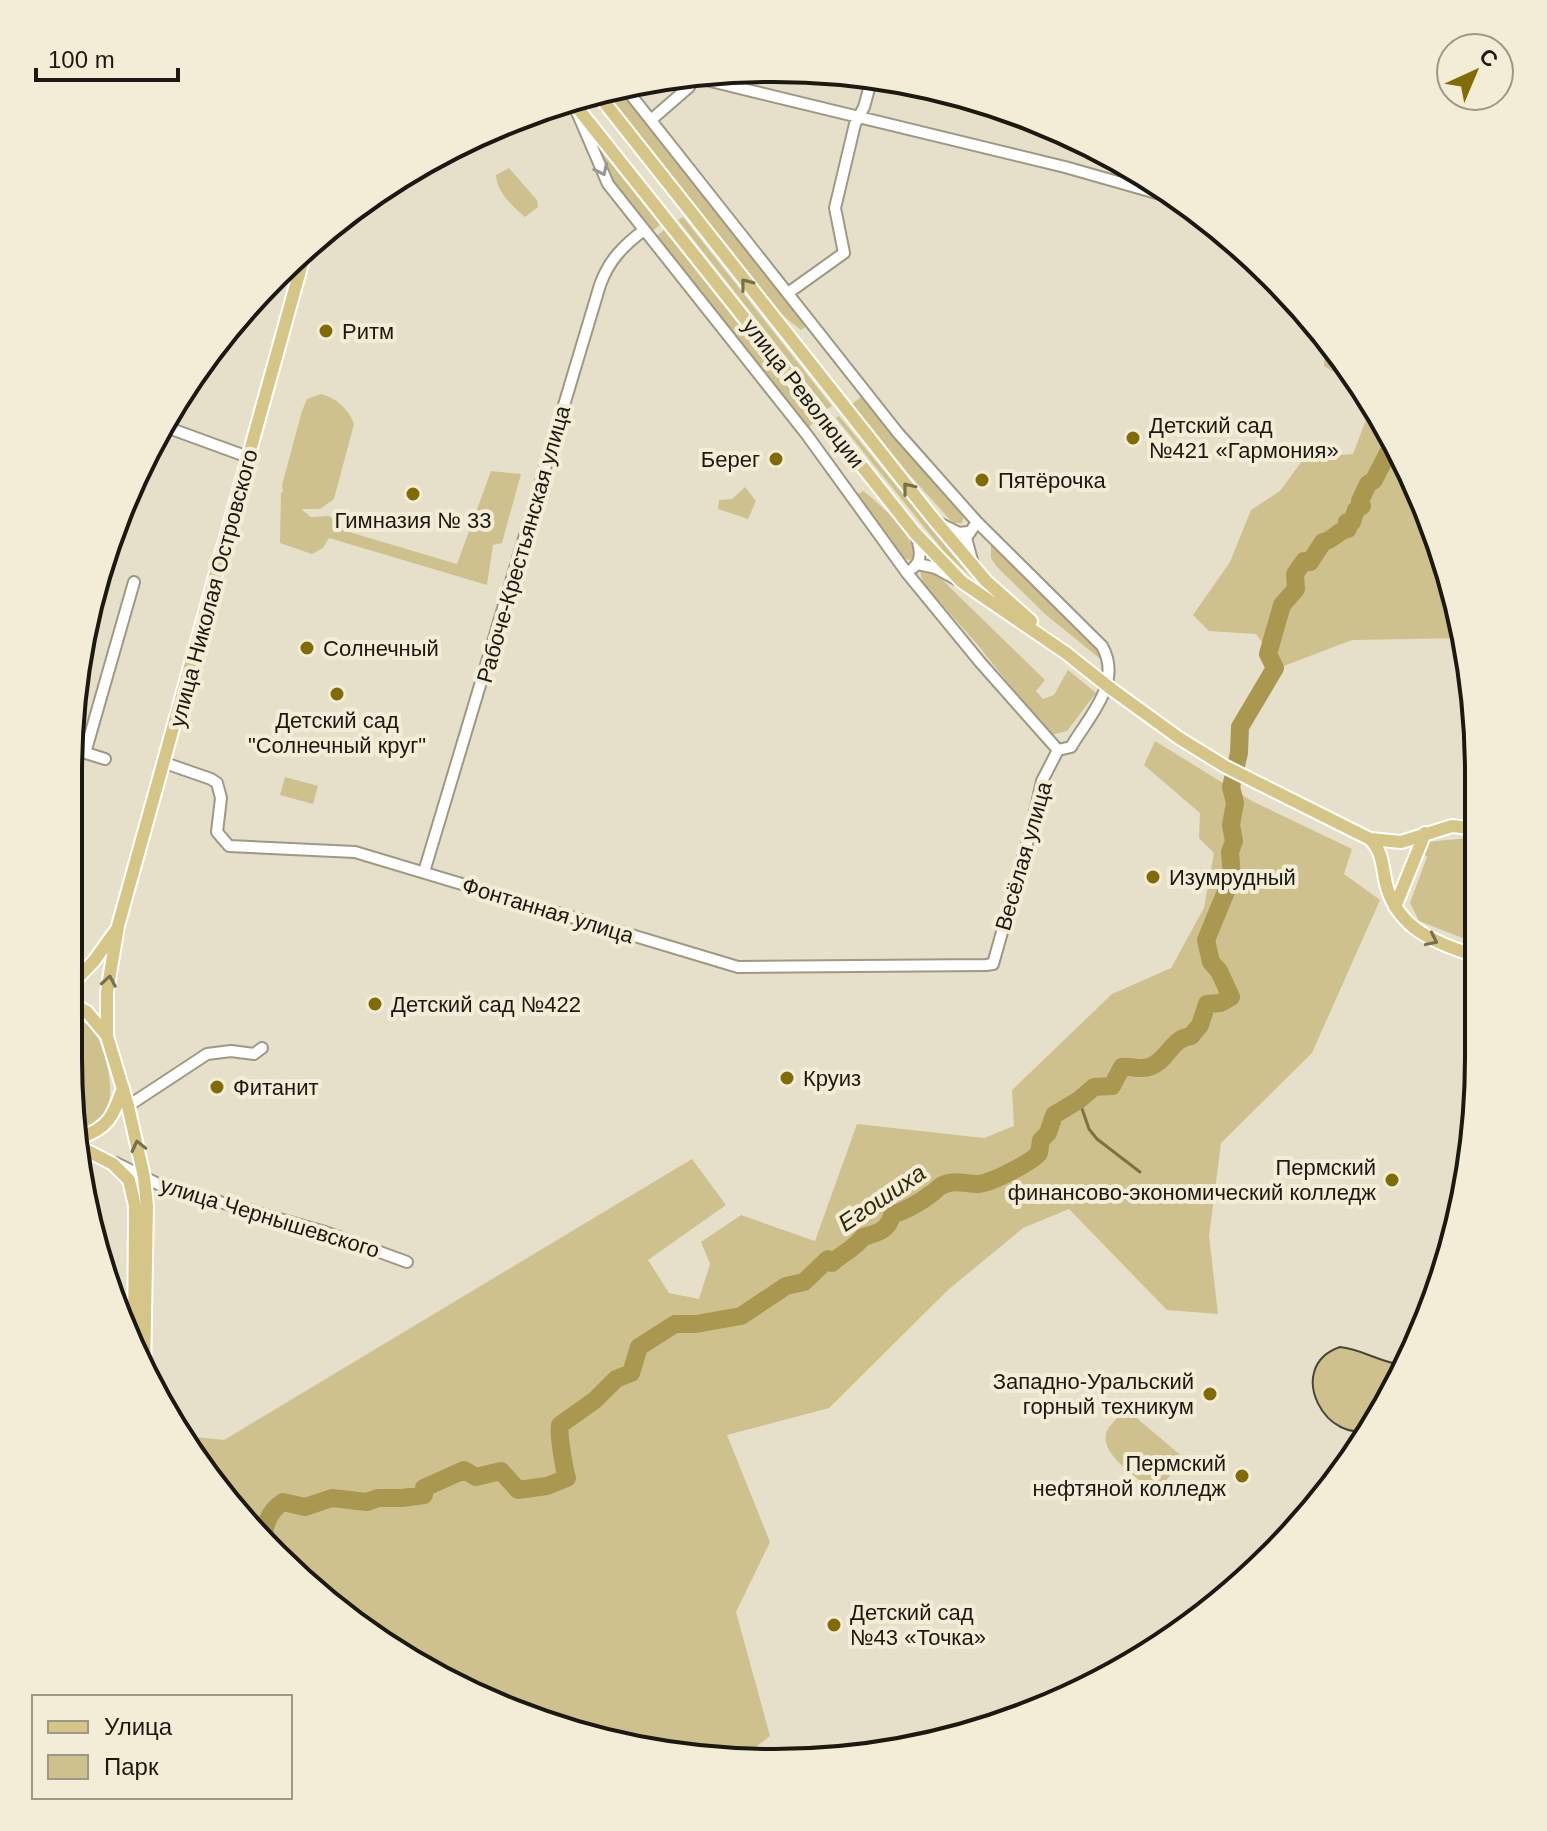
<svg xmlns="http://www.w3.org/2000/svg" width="1547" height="1831" font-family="Helvetica,sans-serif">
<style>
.green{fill:#cec18d}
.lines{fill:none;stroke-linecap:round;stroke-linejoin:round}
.stream{stroke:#80723d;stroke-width:3}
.river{stroke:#ab9850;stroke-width:18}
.minor-casing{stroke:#9e9884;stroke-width:14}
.major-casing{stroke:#fff;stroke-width:16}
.minor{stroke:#fff;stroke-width:10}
.major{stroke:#d5c688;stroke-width:12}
.tram{stroke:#48453a;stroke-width:2}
.major-bridge-casing{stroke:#fff;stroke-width:16;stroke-linecap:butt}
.major-bridge{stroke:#d5c688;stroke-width:12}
.oneway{stroke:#989894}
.oneway2{stroke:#78704c}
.poi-dot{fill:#806b04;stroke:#f3edd7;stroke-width:3}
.labels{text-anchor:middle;stroke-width:8;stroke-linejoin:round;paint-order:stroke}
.poi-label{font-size:22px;fill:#1b1911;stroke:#f3edd7;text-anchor:start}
.street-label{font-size:22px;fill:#1b1911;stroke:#f3edd7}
.water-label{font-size:24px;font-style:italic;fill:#332b0a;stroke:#f3edd7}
.rim{fill:none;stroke:#1b1911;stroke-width:4}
</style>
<rect width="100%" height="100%" fill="#e6e0ca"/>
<!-- green -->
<path class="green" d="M618,87L806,326L801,330L781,314L605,91Z
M593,141L660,225L652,231L611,178Z
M509,168L537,200L538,207L525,217C513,207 496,191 496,175Z
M683,217L832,406L827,409L678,220Z
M664,230L815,421L808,428L657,236Z
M1325,339L1365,391L1324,366Z
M321,394C336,398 349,409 354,424L334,499L320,509H301L311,517L329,516L349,532L457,564L491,471L521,474L502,543L493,545L487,585L329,538L323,548L312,554L280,543L281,492L283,493L282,485L302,411L307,399Z
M862,396L912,459L964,516L962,523H953L906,471L852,404Z
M1372,404L1425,504L1466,638L1352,640L1281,667L1256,634L1209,631L1193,615L1230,562L1251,510L1280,491L1305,457L1353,454Z
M839,416L971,577L946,554L836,418Z
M745,487L756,501L748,519L718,509L719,500L732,499Z
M863,491C879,503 917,537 914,558L909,560L903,558L858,494Z
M991,543L1095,644L1104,662L1045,614L997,567L991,558Z
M931,569L1045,680L1036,691L1043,699L1054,695L1068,670L1096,693L1067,731L1051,735L1040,723L977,644L923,583L920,572Z
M1155,741L1252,801L1352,849L1344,874L1380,900L1312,1053L1221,1143L1209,1236L1218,1314L1167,1310L1069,1209L1023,1228L948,1290L829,1408L727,1435L770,1542L736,1612L770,1736L743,1757H682L504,1709L381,1644L243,1522L185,1436L224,1440L692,1159L726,1205L648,1260L669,1293L699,1299L710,1264L701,1242L741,1215L815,1241L857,1124L984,1138L1014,1126L1012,1090L1112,994L1171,968L1204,908L1214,853L1199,838L1200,813L1144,765Z
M285,777L318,786L313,804L280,795Z
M1479,837L1478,944L1419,921L1410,903L1427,857L1423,853L1426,842Z
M69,1016L89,1025L96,1033C109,1064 127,1123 78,1130L68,1058Z
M1340,1348C1363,1349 1382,1364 1405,1366L1401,1374L1396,1371L1388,1385L1390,1389L1359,1430C1317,1434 1292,1360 1340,1348Z
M1132,1414L1184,1458L1156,1493C1142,1481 1100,1455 1106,1434C1107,1428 1113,1423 1117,1418Z"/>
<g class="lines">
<!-- stream -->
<path class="stream" d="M1079,1100L1089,1129L1097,1139L1140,1172"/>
<!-- river -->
<path class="river" d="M262,1539C266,1523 269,1511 283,1502L305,1507L332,1498L367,1502L378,1498H402L424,1495V1488L464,1470L476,1477L501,1471L518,1490L547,1486L567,1478C564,1468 558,1434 560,1425L595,1400L616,1379L631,1373L639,1347L675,1324H696L741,1316L786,1286L804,1282L828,1259L832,1263C843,1253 854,1249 863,1237C877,1233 888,1231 892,1215C907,1210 918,1204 931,1194C935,1192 937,1188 941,1186C954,1179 965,1184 978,1184C992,1183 1032,1162 1039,1153L1041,1140L1048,1133L1054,1115L1079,1100L1094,1087L1112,1086L1122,1067C1131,1066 1141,1070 1149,1067C1168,1061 1170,1039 1191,1036L1200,1025L1207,1004L1220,1003L1231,997L1219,971L1211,962L1206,940L1232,877L1230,852L1234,841L1231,825L1235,803L1231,787L1239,753L1240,727L1275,668L1268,654L1282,605L1296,589L1295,574L1304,561L1310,562L1323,542C1334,540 1338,530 1348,529L1347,522H1352L1356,510L1362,506L1360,501L1368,484L1374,480L1393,443"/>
<!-- minor casing -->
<g class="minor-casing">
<path id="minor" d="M694,77L1065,167L1181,200
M623,85L898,433L977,522L1102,646C1123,683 1089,716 1071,747L1058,750
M577,112L608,184L807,435L907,573L980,662L1058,750
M651,120L689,87L695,76
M788,293L844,253L835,208L855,124L864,107L872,78
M166,427L248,457
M941,524L959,533L968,532
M918,564L936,568L956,579
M973,564L966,538L977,522
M913,568C924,559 919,546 916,535
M73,749L105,759
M85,753L134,582
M165,763L211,779L217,783L221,798L217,832L229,846L355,852L738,967L986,965L993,964L1033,822L1042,781L1058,750
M424,872L600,285C609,260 623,246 644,230
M128,1106L207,1054L231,1051L254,1054L262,1048
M116,1163L160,1185L325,1232L407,1262"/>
</g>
<!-- major casing -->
<g class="major-casing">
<path id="major" d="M597,93L931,516L986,581L1031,621
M572,101L915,533L962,582L1066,653
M1110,688L1179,738L1226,767L1370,839L1401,842L1452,826L1479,829
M1370,839C1383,852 1382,866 1386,884C1398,931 1438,943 1478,957
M1395,907L1425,833
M69,987L94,961L117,929
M69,1002L87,1012L107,1036L128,1106L144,1177L147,1206L144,1374
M107,1036V992L118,926L306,249
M79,1138C109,1128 113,1116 123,1088
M80,1147L113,1164L129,1180L135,1206L134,1352"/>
</g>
<!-- minor -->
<use href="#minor" class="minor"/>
<!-- major -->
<use href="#major" class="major"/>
<!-- tram -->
<path class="tram" d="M1373,1427C1328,1450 1282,1367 1340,1347C1363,1349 1382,1364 1405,1365
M1262,1560L1386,1406"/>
<!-- major-bridge casing -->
<g class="major-bridge-casing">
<path id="major-bridge" d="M1066,653L1110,688"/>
</g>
<!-- major-bridge -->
<use href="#major-bridge" class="major-bridge"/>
</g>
<!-- one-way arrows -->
<defs><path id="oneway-chevron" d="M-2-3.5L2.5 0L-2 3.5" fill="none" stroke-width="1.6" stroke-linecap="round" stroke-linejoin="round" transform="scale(2)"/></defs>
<use class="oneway" href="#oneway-chevron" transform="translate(602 170) rotate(64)"/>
<g class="oneway2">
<use href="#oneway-chevron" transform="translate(746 284) rotate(-128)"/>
<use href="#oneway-chevron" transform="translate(908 488) rotate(-129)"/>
<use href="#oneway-chevron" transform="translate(1432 940) rotate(26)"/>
<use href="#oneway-chevron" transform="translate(109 981) rotate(-80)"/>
<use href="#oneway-chevron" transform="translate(138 1146) rotate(-103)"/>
</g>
<!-- markers -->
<g class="poi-dot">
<circle cx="326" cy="331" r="8"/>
<circle cx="1133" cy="438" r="8"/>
<circle cx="776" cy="459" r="8"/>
<circle cx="982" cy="480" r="8"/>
<circle cx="413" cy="494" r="8"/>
<circle cx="307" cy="648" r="8"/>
<circle cx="337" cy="694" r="8"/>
<circle cx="1153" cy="877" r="8"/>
<circle cx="375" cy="1004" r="8"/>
<circle cx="787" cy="1078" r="8"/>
<circle cx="217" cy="1087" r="8"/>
<circle cx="1392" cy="1180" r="8"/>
<circle cx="1210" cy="1394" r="8"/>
<circle cx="1242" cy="1476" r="8"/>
<circle cx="834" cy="1625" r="8"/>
</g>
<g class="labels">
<!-- poi labels -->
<g class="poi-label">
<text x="342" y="339">Ритм</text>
<text x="1149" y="433">Детский сад<tspan x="1149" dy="25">№421 «Гармония»</tspan></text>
<text x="760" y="467" text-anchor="end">Берег</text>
<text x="998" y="488">Пятёрочка</text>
<text x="413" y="528" text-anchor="middle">Гимназия № 33</text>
<text x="323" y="656">Солнечный</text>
<text x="337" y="728" text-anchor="middle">Детский сад<tspan x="337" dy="25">"Солнечный круг"</tspan></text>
<text x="1169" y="885">Изумрудный</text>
<text x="391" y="1012">Детский сад №422</text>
<text x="803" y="1086">Круиз</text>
<text x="233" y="1095">Фитанит</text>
<text x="1376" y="1175" text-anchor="end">Пермский<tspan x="1376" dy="25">финансово-экономический колледж</tspan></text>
<text x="1194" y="1389" text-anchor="end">Западно-Уральский<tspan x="1194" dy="25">горный техникум</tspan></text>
<text x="1226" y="1471" text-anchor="end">Пермский<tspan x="1226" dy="25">нефтяной колледж</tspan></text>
<text x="850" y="1620">Детский сад<tspan x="850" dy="25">№43 «Точка»</tspan></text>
</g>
<!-- street labels -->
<g class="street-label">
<text transform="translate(804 393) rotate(52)" y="8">улица Революции</text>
<text transform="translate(523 544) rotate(-74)" y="8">Рабоче-Крестьянская улица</text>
<text transform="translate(213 588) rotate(-75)" y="8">улица Николая Островского</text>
<text transform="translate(1023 856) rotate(-74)" y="8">Весёлая улица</text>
<text transform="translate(548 910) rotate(17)" y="8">Фонтанная улица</text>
<text transform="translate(270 1217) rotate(17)" y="8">улица Чернышевского</text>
</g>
<!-- water labels -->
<g class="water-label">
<text transform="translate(882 1198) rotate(-34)" y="8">Егошиха</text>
</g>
</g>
<!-- crop -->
<path d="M0 0H1547V1831H0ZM773 82H774A691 691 0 0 1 1465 773V1058A691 691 0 0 1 774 1749H773A691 691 0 0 1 82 1058V773A691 691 0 0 1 773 82Z" fill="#f3edd7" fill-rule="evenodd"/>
<path class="rim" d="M773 82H774A691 691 0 0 1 1465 773V1058A691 691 0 0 1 774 1749H773A691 691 0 0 1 82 1058V773A691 691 0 0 1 773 82Z"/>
<!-- legend -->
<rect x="32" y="1695" width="260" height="104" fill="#f3edd7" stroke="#9d9888" stroke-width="2"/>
<rect x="48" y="1721" width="40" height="12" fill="#d5c688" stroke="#9d9888" stroke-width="2"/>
<text x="104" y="1735" font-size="24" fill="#1b1911">Улица</text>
<rect x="48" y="1755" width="40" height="24" fill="#cec18d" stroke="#9d9888" stroke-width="2"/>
<text x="104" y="1775" font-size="24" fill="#1b1911">Парк</text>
<!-- north arrow -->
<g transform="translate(1475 72) rotate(44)"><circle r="38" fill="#f3edd7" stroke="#9d9888" stroke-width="2"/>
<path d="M0-6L14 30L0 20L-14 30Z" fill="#806b04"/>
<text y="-12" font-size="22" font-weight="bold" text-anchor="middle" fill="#1b1911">С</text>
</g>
<!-- scale -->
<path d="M36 68v12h142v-12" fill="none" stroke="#1b1911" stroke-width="4"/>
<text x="48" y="68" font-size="24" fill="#1b1911" stroke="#f3edd7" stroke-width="6" paint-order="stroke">100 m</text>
</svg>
